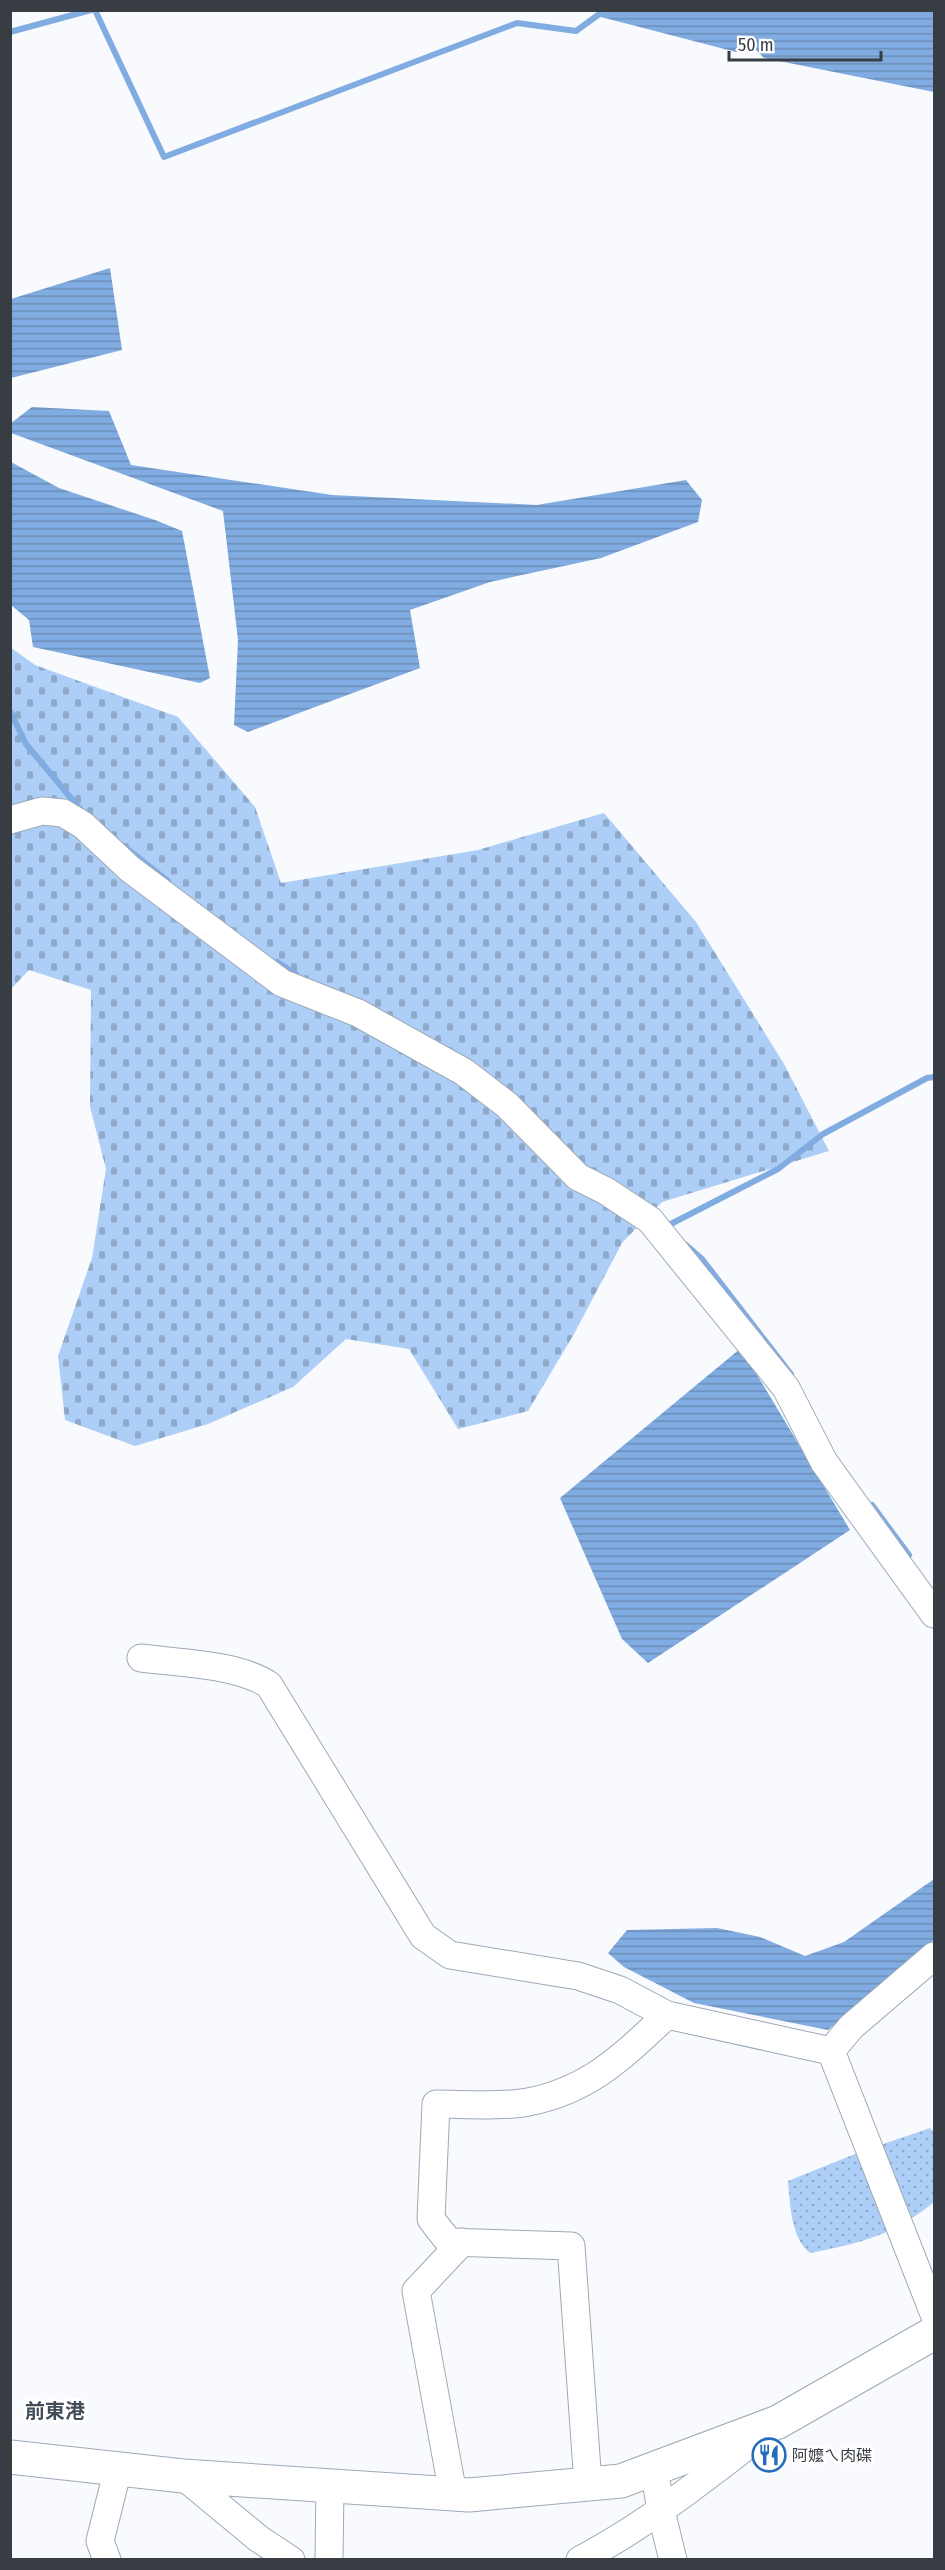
<svg xmlns="http://www.w3.org/2000/svg" width="945" height="2570" font-family="'Fira Sans Condensed','Noto Sans TC',sans-serif">
<style>
.cemetery{fill:url(#cemetery-stones)}
.park{fill:url(#park-dots)}
.water{fill:url(#water-rules)}
.lines{fill:none;stroke-linecap:round;stroke-linejoin:round}
.stream{stroke:#81ace1;stroke-width:6}
.minor-casing{stroke:#9da9b7;stroke-width:29}
.major-casing{stroke:#9da9b7;stroke-width:35}
.minor{stroke:#fff;stroke-width:27}
.major{stroke:#fff;stroke-width:33}
.labels{text-anchor:middle;stroke-width:6;stroke-linejoin:round;paint-order:stroke}
.poi-label{font-size:16px;fill:#383d43;stroke:#fff;text-anchor:start}
.quarter-label{font-size:20px;font-weight:bold;fill:#434d59;stroke:#fff}
</style>
<defs>
<pattern id="cemetery-stones" width="16" height="16" patternUnits="userSpaceOnUse" patternTransform="scale(1.5)"><rect width="16" height="16" fill="#adcef7"/><path d="M2 7V4a2 2 0 0 1 4 0v3zM10 15v-3a2 2 0 0 1 4 0v3z" fill="#8ea8ca"/></pattern>
<pattern id="park-dots" width="8" height="8" patternUnits="userSpaceOnUse" patternTransform="scale(1.5)"><rect width="8" height="8" fill="#adcef7"/><path d="M2 2h.1M6 6h.1" fill="none" stroke="#8ea8ca" stroke-width="1.8" stroke-linecap="round"/></pattern>
<pattern id="water-rules" width="6" height="5" patternUnits="userSpaceOnUse" patternTransform="scale(1.5)"><rect width="6" height="5" fill="#81ace1"/><path d="M0 2.5h6" fill="none" stroke="#6b8db8"/></pattern>
</defs>
<rect width="100%" height="100%" fill="#f8fafd"/>
<!-- cemetery -->
<path class="cemetery" d="M10,647L35,665L178,717L255,807L281,883L478,850L604,813L696,922L784,1064L829,1151L662,1202L622,1243L574,1334L528,1411L458,1429L409,1349L346,1339L293,1387L208,1424L135,1446L65,1420L58,1356L92,1258L106,1169L90,1107L91,990L29,970L11,989Z"/>
<!-- park -->
<path class="park" d="M930,2128L934,2132V2202C894,2235 861,2243 810,2253C791,2238 790,2204 788,2181L860,2152Z"/>
<!-- water -->
<path class="water" d="M606,11H934V92L764,58L749,43L736,52L597,16Z
M110,268L122,350L11,378V299Z
M32,407L109,411L131,465L332,495L537,505L686,480L702,500L698,522L601,558L490,582L410,610L420,668L248,732L234,725L238,640L223,511L11,433V423Z
M11,462L59,488L155,520L182,531L210,678L200,683L33,647L29,620L11,605Z
M741,1348L850,1530L648,1663L622,1639L560,1498Z
M934,1879V1940L828,2030L694,2003L624,1967L608,1953L627,1930L717,1928L760,1937L805,1956L844,1942Z"/>
<g class="lines">
<!-- stream -->
<path class="stream" d="M95,10L164,157L517,23L576,31L605,10
M10,32L91,10
M10,711L26,744L80,809
M129,850L168,881
M277,962L296,974
M663,1228L778,1169L823,1134L927,1078L934,1077
M686,1245L702,1259L791,1374
M872,1505L909,1555"/>
<!-- minor casing -->
<g class="minor-casing">
<path id="minor" d="M10,820L42,811L63,813L83,825L130,869L282,983L358,1013L464,1072L507,1105L578,1177L606,1191L650,1220L786,1388L824,1462L934,1614
M141,1658C179,1663 238,1664 269,1685L423,1936L450,1955L578,1976L620,1990L667,2015L831,2051
M934,1956L851,2027L831,2051L934,2314
M654,2468L661,2511L673,2560
M183,2476L259,2539L291,2560
M588,2484L571,2246L449,2242L431,2219L436,2104C462,2104 504,2107 528,2102C590,2090 623,2056 667,2015
M453,2494L416,2291L462,2242
M107,2560L100,2541L118,2469
M329,2560L330,2486
M580,2560C646,2525 703,2480 761,2435"/>
</g>
<!-- major casing -->
<g class="major-casing">
<path id="major" d="M10,2457L183,2476L469,2495L621,2481L778,2422L934,2333"/>
</g>
<!-- minor -->
<use href="#minor" class="minor"/>
<!-- major -->
<use href="#major" class="major"/>
</g>
<!-- icons -->
<defs>
<g id="restaurant-ring" transform="scale(1.725)"><circle r="9.5" fill="#fff" stroke="#246dbd" stroke-width="1.5"/><path d="M-5-6h1v4h1v-4h1v4h1v-4h1v5L-1.5 .5V6h-2V.5L-5-1ZM5-6V6H3V1.5H1.5Q1.5-4 5-6Z" fill="#246dbd"/></g>
</defs>
<g fill-rule="evenodd">
<use href="#restaurant-ring" x="769" y="2455"/>
</g>
<g class="labels">
<!-- poi labels -->
<g class="poi-label">
<text x="792" y="2461">阿嬤ㄟ肉碟</text>
</g>
<!-- quarter labels -->
<g class="quarter-label">
<text x="55" y="2418">前東港</text>
</g>
</g>
<!-- border -->
<rect width="945" height="2570" fill="none" stroke="#383d43" stroke-width="24"/>
<!-- scale -->
<path d="M729 51v9h152v-9" fill="none" stroke="#383d43" stroke-width="3"/>
<text x="738" y="51" font-size="18" fill="#383d43" stroke="#ffffff" stroke-width="4.5" paint-order="stroke">50 m</text>
</svg>
